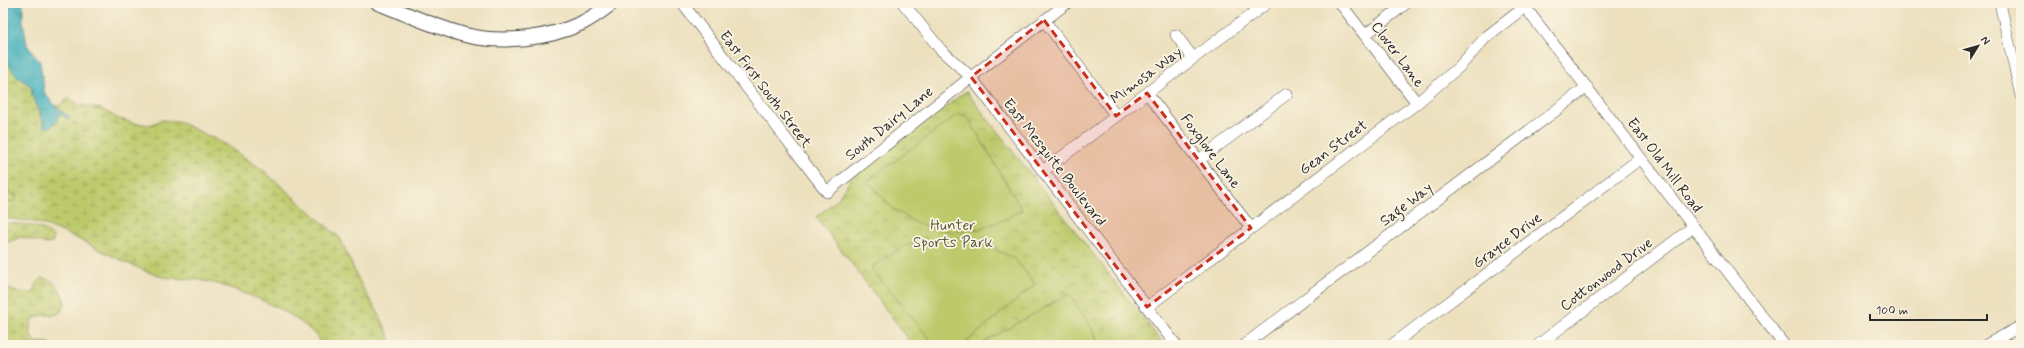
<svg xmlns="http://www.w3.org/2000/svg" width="2024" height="348" font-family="Mynerve,sans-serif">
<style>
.grass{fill:url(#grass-tufts);stroke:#747a4c}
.wetland{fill:url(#wetland-marsh);stroke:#747a4c}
.park{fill:url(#park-crowns);stroke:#747a4c}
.pitch{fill:#bdca6c;stroke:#747a4c}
.water{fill:url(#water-ripples);stroke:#366d74}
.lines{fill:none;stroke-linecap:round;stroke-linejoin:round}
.minor-casing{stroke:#484641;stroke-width:12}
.major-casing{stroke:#484641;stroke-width:16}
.minor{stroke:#fff;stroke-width:11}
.major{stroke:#fff;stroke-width:14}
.marked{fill:#c8321e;fill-opacity:0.2;stroke:#c8321e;stroke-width:3;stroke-dasharray:8 5;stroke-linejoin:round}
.labels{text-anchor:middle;stroke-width:3.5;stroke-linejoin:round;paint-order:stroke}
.street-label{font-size:15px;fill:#2b2b2b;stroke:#fcf5e5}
.park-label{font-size:15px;fill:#575b3e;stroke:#fcf5e5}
</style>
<defs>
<pattern id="grass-tufts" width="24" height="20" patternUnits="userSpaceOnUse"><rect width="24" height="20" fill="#bdca6c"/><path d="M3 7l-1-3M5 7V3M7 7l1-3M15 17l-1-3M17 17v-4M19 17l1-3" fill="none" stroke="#9aa459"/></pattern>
<pattern id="wetland-marsh" width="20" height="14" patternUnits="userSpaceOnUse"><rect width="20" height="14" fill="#bdca6c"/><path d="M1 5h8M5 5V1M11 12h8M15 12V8" fill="none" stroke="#9aa459"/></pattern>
<pattern id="park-crowns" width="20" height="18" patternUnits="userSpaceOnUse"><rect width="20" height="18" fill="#bdca6c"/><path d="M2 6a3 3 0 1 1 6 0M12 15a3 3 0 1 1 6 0" fill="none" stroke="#9aa459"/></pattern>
<pattern id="water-ripples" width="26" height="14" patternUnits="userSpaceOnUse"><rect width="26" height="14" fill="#40afbc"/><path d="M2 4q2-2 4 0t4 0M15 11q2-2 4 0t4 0" fill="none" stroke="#368f99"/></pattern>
</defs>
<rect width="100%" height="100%" fill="#fcf5e5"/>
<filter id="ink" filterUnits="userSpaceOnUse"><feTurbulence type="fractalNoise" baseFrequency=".025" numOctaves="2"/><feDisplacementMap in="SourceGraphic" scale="8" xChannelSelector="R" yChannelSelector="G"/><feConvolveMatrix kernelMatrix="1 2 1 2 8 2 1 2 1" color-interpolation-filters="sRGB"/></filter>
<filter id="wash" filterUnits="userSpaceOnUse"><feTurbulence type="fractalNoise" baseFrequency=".012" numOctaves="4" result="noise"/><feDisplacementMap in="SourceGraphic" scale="16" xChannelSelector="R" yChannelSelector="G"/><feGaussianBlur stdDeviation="0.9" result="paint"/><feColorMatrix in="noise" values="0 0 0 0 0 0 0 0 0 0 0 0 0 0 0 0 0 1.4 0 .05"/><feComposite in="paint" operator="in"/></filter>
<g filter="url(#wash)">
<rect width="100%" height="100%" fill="#ece0be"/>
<!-- grass -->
<path class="grass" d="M3,182L10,193L17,197L15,201L3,204Z"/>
<!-- wetland -->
<path class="wetland" d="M3,54L16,76L31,86C34,96 40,121 47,128C55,127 55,120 57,113L69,117L56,106L61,105L69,98L80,105L101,109L119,119L133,123L150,125L161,120L178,121L227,145L264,171L340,238L362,287L380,316L393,345H322C310,316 235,287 205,281C190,278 173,280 159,276C120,263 84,239 45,225C31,220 17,220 3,218V204L15,201L17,197L10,193L3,182Z
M3,223C20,224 43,224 54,238L52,243L47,244L21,237L3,244Z
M42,278C56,280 61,290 65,302C60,320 53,313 40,316C38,316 34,319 32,320L30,332L34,342L50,343L52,345H3V283L13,291L33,293L37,283Z"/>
<!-- park -->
<path class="park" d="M966,91L1164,345H913L816,217L837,200L853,176Z"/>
<!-- pitch -->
<path class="pitch" d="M958,114L967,116L1022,210L1003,220L980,229L953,232L916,223L892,208L868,181Z
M960,238L986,245L1015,259L1035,284L963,345H935L871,268L906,245Z
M1069,294L1092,328L1099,345H979Z"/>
<!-- water -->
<path class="water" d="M3,3H23V20L27,45L40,62L45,94L59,110L69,117L70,120L58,113V120L51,127H44L40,111L32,96L31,86L16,76L3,54Z"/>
</g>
<g filter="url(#ink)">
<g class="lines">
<!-- minor casing -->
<g class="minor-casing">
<path id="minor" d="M682,3L827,192L971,77L1067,3
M903,3L941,50L971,77L1176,345
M1340,3L1417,103
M1522,3L1784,345
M2000,3L2021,96
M1044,20L1116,116
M1176,35L1193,58
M1365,35L1403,6
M1147,93L1251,228
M1199,160L1287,94
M1043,171L1267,3
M1147,307L1417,103L1459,67L1486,37L1530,3
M1244,345L1587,87
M1392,345L1641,158
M1538,345L1693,227
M1986,345L2021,326"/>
</g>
<!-- major casing -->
<g class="major-casing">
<path id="major" d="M378,3C407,14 435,27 465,35C501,44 548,39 582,23C592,18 603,10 612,3"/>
</g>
<!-- minor -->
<use href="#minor" class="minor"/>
<!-- major -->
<use href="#major" class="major"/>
</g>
</g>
<!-- marked area -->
<path class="marked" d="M1044,20L1116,116L1147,93L1251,228L1147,307L971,77Z"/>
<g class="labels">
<!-- street labels -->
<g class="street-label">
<text transform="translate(1398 54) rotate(53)" y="5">Clover Lane</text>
<text transform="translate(1146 75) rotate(-37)" y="5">Mimosa Way</text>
<text transform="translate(766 89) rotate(53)" y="5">East First South Street</text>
<text transform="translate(889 123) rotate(-39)" y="5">South Dairy Lane</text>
<text transform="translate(1333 147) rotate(-37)" y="5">Gean Street</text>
<text transform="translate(1211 151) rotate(53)" y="5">Foxglove Lane</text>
<text transform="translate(1055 162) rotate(52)" y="5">East Mesquite Boulevard</text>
<text transform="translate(1665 165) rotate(53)" y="5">East Old Mill Road</text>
<text transform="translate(1406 204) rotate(-37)" y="5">Sage Way</text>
<text transform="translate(1507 240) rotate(-37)" y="5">Grayce Drive</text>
<text transform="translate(1606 274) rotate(-37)" y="5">Cottonwood Drive</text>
</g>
<!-- park labels -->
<g class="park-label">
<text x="953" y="230">Hunter<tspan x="953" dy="17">Sports Park</tspan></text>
</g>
</g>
<!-- margin -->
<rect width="2024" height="348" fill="none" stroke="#fcf5e5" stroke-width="16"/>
<!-- north arrow -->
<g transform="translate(1978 46) rotate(53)" stroke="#fcf5e5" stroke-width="3" paint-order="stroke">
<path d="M0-3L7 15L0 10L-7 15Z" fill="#2b2b2b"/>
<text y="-6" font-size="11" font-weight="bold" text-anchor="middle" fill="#2b2b2b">N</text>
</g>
<!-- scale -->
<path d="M1870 314v6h117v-6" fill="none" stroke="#2b2b2b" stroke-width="2"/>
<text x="1876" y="314" font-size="12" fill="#2b2b2b" stroke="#fcf5e5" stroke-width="3" paint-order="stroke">100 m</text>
</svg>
